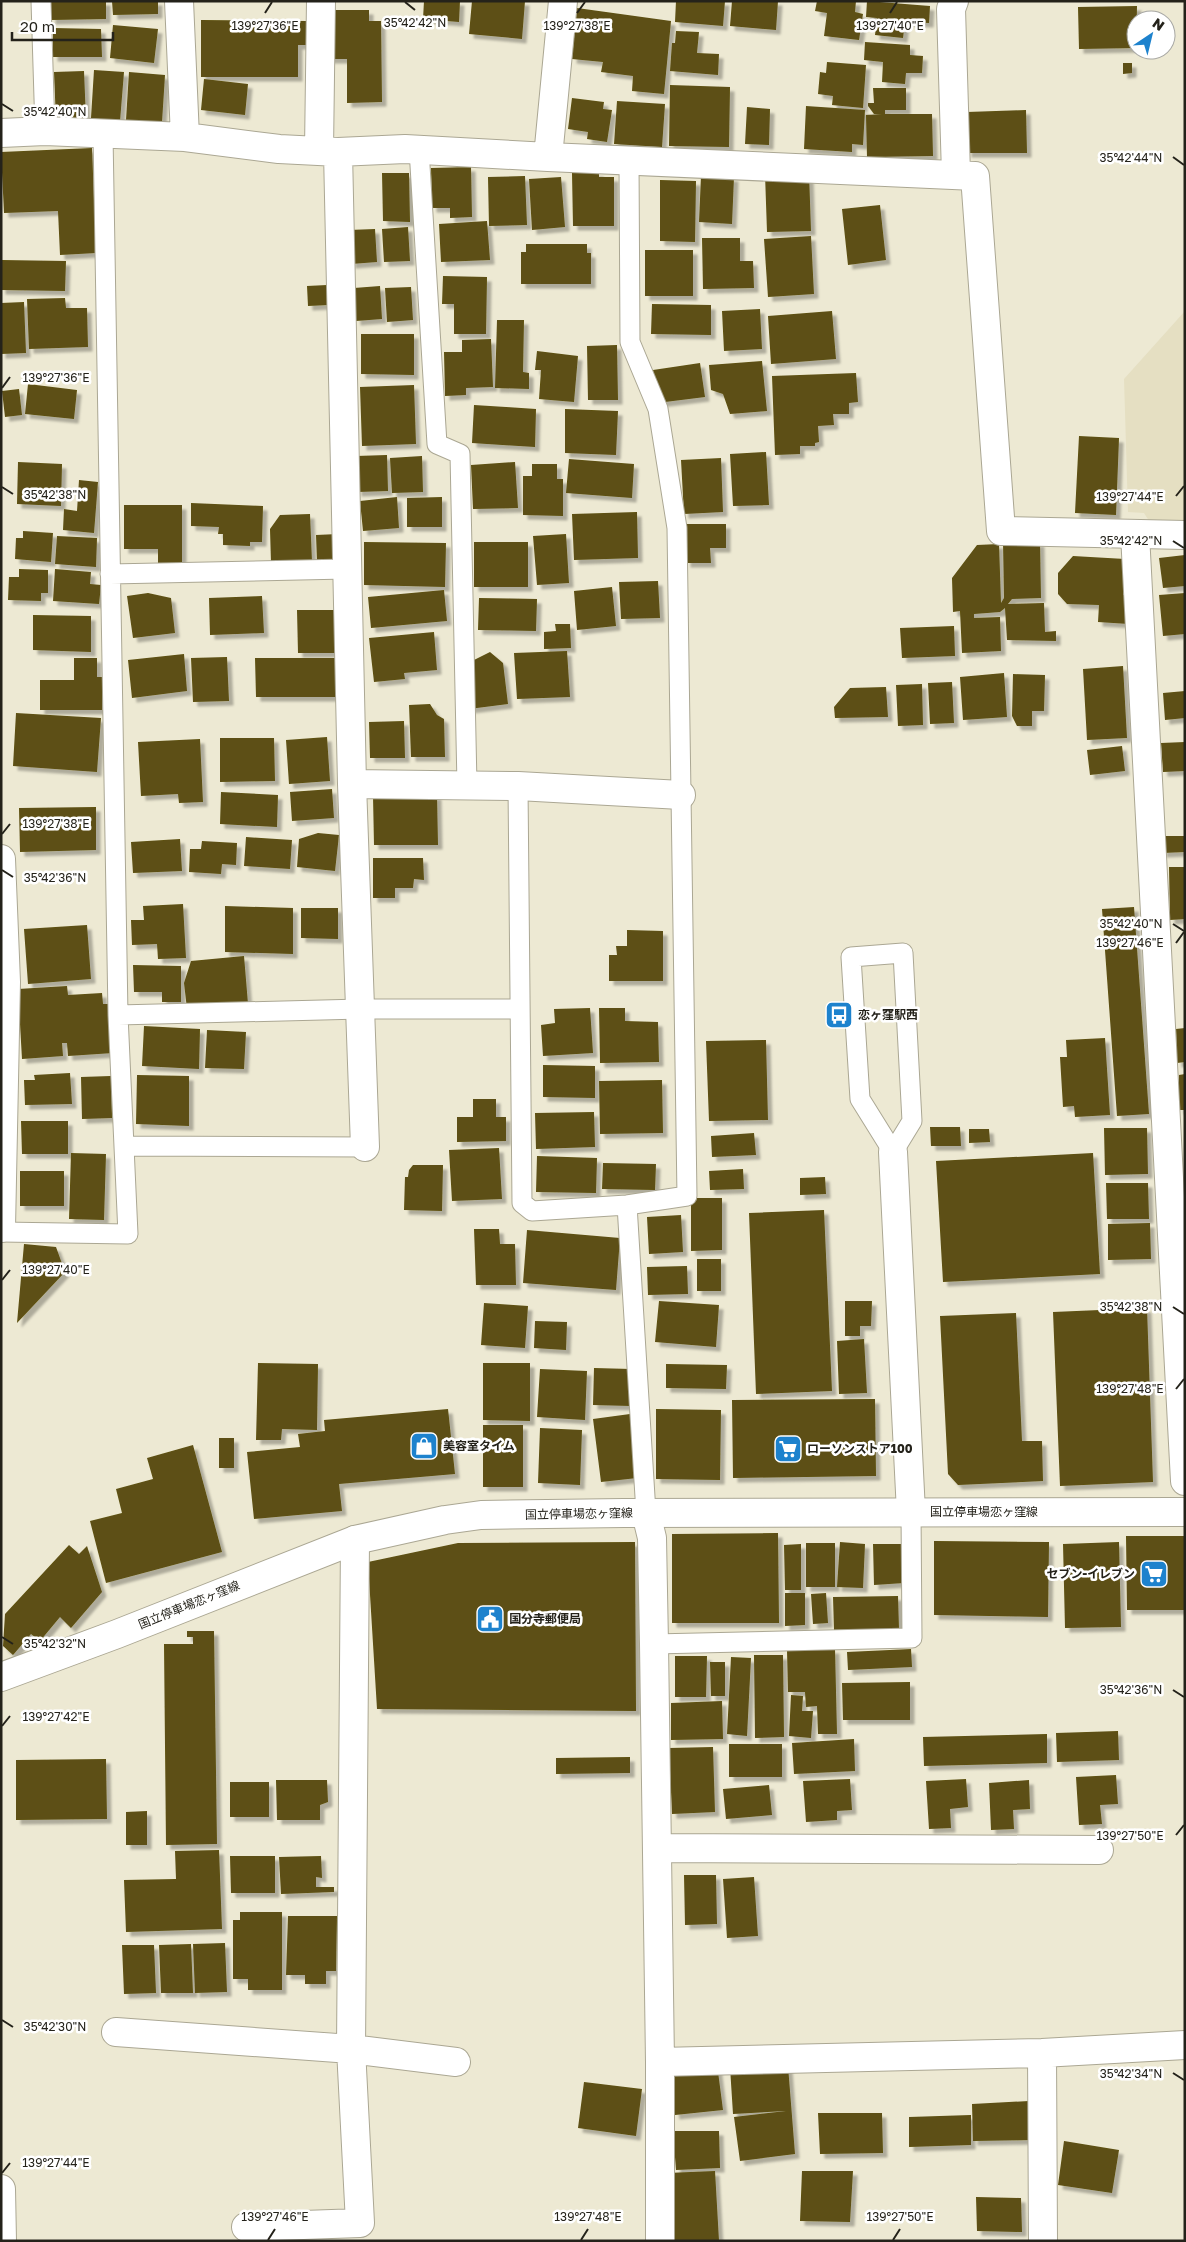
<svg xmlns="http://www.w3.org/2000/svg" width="1186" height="2242" font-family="'Golos Text','Noto Sans JP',sans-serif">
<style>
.built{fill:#e5dfc2}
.building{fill:#5d5012;filter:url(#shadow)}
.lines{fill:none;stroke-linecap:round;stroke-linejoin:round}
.service-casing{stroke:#aba793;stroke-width:21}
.minor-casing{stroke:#aba793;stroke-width:30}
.tertiary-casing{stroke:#aba793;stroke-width:30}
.secondary-casing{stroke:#aba793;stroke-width:30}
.service{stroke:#fff;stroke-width:19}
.minor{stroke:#fff;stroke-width:28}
.tertiary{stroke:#fff;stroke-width:28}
.secondary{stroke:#fff;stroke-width:28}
.ticks{fill:none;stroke:#24221a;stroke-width:2}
.labels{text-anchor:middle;stroke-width:5;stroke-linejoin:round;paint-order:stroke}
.poi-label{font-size:12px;font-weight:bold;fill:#24221a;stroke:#fff;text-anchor:start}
.street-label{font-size:12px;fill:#24221a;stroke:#fff}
.ticks-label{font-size:12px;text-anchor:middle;fill:#24221a;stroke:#fff;stroke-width:5;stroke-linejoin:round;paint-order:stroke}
</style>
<defs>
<filter id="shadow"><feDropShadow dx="4.5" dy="4.5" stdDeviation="1" flood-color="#0004"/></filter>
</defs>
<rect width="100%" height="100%" fill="#ede9d3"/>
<!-- built -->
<path class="built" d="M1185,311V524H1151L1144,513L1128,512L1124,379Z"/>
<!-- building -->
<path class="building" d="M51,1H106V19L51,20Z
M112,1H158V14L113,15Z
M424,1H460L459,22L423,19Z
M472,1H525L522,39L469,34Z
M676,1H725L723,26L675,22Z
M732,1H778L776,30L730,26Z
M817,1H856L855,12L863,14L859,40L824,36L827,13L815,11Z
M867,1L930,6L929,23L905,22L903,38L875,35L877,18L866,17Z
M1137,6L1136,48L1079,49L1078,7Z
M577,8L671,21L664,94L632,91L633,76L601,72L603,62L572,59Z
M327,10H369V21H381L382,102L347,103V59H328Z
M201,20L307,21V45H298V77H201Z
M113,25L158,29L154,63L110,58Z
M53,28L101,29L102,57H53Z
M676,31L699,32L697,53L719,54L718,75L670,71L672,43H675Z
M865,42L910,45V55L923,56L922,73H906L905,84L882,82L883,62L864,60Z
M827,62L866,65L863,108L832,105L833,96L818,94L820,72L826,73Z
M1123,63H1132V73L1123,74Z
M94,70L124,72L120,121L91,118Z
M84,71L86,120L56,122L54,72Z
M129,72L165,75L162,122L126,120Z
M204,79L248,84L245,115L201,110Z
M670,85L730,87L729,147L669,146Z
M873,88H906V110H885V114H932L933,156L867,157L866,115L882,114H874L868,106V103H874Z
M572,98L604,102L603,109L612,110L607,142L587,139L588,132L568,129Z
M617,101L665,104L662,147L614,144Z
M806,106L865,110L863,145L852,144V152L804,149Z
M747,107L770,109L769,145L745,144Z
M1026,110L1027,153H967V112Z
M92,148L96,253L60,255L58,211L4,213L1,152Z
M471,167L472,217L450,218V208H432L431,168Z
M599,172V177H614V226H573L572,173Z
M382,173H409L410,222L383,221Z
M809,173L811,231L767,232L765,174Z
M525,176L527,225L489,226L488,177Z
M701,176L734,177L732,224L699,222Z
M561,177L565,227L532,230L529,179Z
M660,180L696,181L695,242L660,241Z
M880,205L886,260L848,265L842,209Z
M487,221L490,260L441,262L439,224Z
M408,227L410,261L384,262L382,229Z
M375,229L377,262L351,264L349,230Z
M811,236L814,294L768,297L764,239Z
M702,238H740V261H753L754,288L703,289Z
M526,244H587V253H591V284H521V252H526Z
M645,250H693V296H645Z
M1,260L66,261L65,291L1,290Z
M443,276L487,277L486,334H454V304H442Z
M327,285L328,305L308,306L307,286Z
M380,286L382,319L356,321L354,288Z
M411,287L413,320L387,322L385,288Z
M65,298L66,308H87L88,347L29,349L27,299Z
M24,302L26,353L1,354V303Z
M652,304L711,305V335L651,334Z
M760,309L762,349L724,351L722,311Z
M832,311L836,359L771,364L768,316Z
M497,320H524L523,372L529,373V389L495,388Z
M361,334H414V375L361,374Z
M491,339L493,387L466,388V395L445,396L444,352H462V340Z
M617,345L618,400H588L587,346Z
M537,351L578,356L574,402L539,399L541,370H535Z
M762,361L767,411L730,414L723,394L711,390L709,365Z
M700,363L705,397L657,403L653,370Z
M856,373L858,402L849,403V414H833L834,425L818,426L819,442L815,443V446H800V454L775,455L772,376Z
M28,384L77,390L74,419L25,414Z
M414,385L416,444L362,446L360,387Z
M19,389L22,415L5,417L2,391Z
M474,405L536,409L535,447L472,443Z
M565,409L618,411L616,455L565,453Z
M1079,436L1119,438L1116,515L1075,513Z
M766,452L769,505L733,506L730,454Z
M387,455L388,491L357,492L356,456Z
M422,456L423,492L392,493L390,458Z
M721,458L723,512L684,514L681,460Z
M569,459L634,464L632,498L566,493Z
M18,462L62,464L61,506L17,504Z
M515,462L518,508L473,509L471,465Z
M532,464H557V479H563V516L523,515V476H532Z
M79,480L98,482L94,533L63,530L64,509L77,511Z
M397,497L399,528L363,531L360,501Z
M442,497V527H407V498Z
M191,503L263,506L262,542H250V546L223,545V534H218L219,527L191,526Z
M124,505H182V565L158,564V549H124Z
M637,512L638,558L574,560L572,514Z
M310,514L312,562L271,563L270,529L280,515Z
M686,524H726V548H710L711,563H686Z
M23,531L53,533L51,562L15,559L16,538H23Z
M338,534L339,561H317L316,535Z
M566,534L569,583L537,585L533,536Z
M57,536L97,538L96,567L55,564Z
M364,542L446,543L445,587L364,585Z
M474,542H528V587H474Z
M1003,542H1040L1041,598L1012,599L1008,604L1044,603L1045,632L1056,631V641L1007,640L1005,608L1000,612L974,614V618L1000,617L1001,651L962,653L960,611L953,612L952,578L977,545L999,544L1001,603L1004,598Z
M1185,555V586L1163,588L1159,558Z
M1073,556L1125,559L1123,595L1131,596L1129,624L1098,622L1099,605L1067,604L1058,594V573Z
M19,569L48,570V593H41V601L8,600L9,577H19Z
M55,569L91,572L90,584L101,585L99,604L53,601Z
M658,581L660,618L621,619L619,582Z
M612,587L616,626L577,630L574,591Z
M444,590L447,621L371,628L368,597Z
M148,593L171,598L175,633L133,638L127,596Z
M1185,593V634L1163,636L1159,595Z
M262,596L264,633L210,635L209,598Z
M479,598L537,599L536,631L478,630Z
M297,610H339V653H298Z
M33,615L91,616V652L33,650Z
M555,624H570L571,648L544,649V632L556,631Z
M954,626L955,656L902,658L900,628Z
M434,632L437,670L404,673L405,679L374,682L369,638Z
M567,651L570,697L517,699L514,653Z
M490,652L503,663L508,704L469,709L464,665Z
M184,654L187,691L132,698L128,660Z
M227,657L229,701L193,702L191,658Z
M74,658H97V677H102V710H40V680H74Z
M255,658H339V697H256Z
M1123,666L1127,738L1087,740L1083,669Z
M1004,673L1007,717L963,720L960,677Z
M1013,674L1045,675L1044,711H1032V726H1017L1012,716Z
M952,682L954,723L930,724L928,683Z
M922,684L923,725L898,726L896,685Z
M886,687L888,717L835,718L834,707L850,688Z
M1185,691V718L1165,720L1163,693Z
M430,704L437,715L444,719L445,757H411L409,705Z
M16,713L101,718L97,772L13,766Z
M404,721L405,758H370L369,722Z
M327,737L330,781L289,784L286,740Z
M220,738H274L275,781L220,782Z
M200,739L203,802L179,803L178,794L141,796L138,742Z
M1185,742V771L1163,772L1161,743Z
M1122,746L1125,771L1090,775L1087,750Z
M332,789L334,818L292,821L290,792Z
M221,792L278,795L277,827L220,824Z
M437,795L438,845H374L373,796Z
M96,807V850L20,852L19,808Z
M318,833L339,835L335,871L297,867L299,839Z
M1162,836H1185V852L1162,853Z
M246,837L292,840L290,869L244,866Z
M180,839L182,871L133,873L131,842Z
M202,841L237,843L236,865L222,864L221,874L189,872L190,849H201Z
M373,858H423L424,880L414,879L413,888H395V898H373Z
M1169,867H1185V919L1170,920Z
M183,904L186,958L158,959L157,944L132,945L131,920H144L143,906Z
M225,906L293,908V954L225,952Z
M1134,907L1149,1114L1117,1116L1102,909Z
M301,908H338V939L301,938Z
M87,925L91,979L28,984L24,929Z
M627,930L663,931V981H609V955H617L616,946H627Z
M244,956L248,1004L187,1009L184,983L191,961Z
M133,965L181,966V1002H162V992H134Z
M67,986L68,995L102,993L103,1004H110L113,1053L68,1056L67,1043H62L63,1056L22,1059L18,989Z
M590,1008L593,1053L543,1056L541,1025L555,1023L554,1009Z
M599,1008H625V1021L658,1022L659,1062L600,1063Z
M144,1026L200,1029L199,1069L142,1066Z
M1185,1028V1062L1177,1063L1176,1029Z
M207,1030L246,1032L244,1069L205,1068Z
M1105,1038L1110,1115L1075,1117L1074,1106L1063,1107L1060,1057H1067L1066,1040Z
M766,1040L768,1120L709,1121L706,1041Z
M543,1065L595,1066V1098L543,1097Z
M70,1073L72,1104L25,1105L24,1080H35L34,1075Z
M1185,1074V1110H1179V1075Z
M137,1075L189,1076V1126L136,1124Z
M111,1076L112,1118L82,1119L81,1077Z
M662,1080L663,1133L600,1134L599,1081Z
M473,1099H496V1117H506V1141L457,1142V1117H473Z
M594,1112L595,1147L536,1149L535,1113Z
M21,1121H68V1154H22Z
M930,1127H960L961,1146H931Z
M1104,1128H1147L1148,1174L1105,1175Z
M969,1129H989L990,1142L969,1143Z
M754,1133L756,1155L712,1157L711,1136Z
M499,1148L502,1199L452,1201L449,1150Z
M71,1153L106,1154L104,1220L69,1219Z
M1093,1153L1100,1274L943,1282L936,1161Z
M537,1156L597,1158L596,1193L536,1192Z
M603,1163L656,1164L655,1190L602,1189Z
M413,1165H443L442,1211L404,1210L405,1177H408L409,1170Z
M743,1169L744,1189L710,1190L709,1171Z
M20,1171H64V1206H20Z
M825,1177L826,1194L800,1195V1178Z
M1106,1183H1148L1149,1219H1107Z
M691,1198H722V1250L691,1251Z
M824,1210L832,1391L756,1394L749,1213Z
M681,1215L683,1252L649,1254L647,1217Z
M1150,1223L1151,1259L1108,1260V1224Z
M474,1229H499L500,1244H515L516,1285H476Z
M527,1230L620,1238L616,1290L523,1283Z
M24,1244L56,1247L65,1272L17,1323Z
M697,1259H721V1291H697Z
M687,1266L688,1294L648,1295L647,1267Z
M659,1301L719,1305L716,1347L655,1342Z
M845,1301H872L871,1326H860V1336H845Z
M484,1303L528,1306L525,1348L481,1345Z
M1147,1308L1153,1482L1060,1486L1053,1312Z
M1016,1313L1022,1441H1042L1043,1481L958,1485L948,1474L940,1316Z
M535,1321L567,1322L566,1350L534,1348Z
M864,1339L867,1393L839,1394L837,1341Z
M258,1363L318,1364L317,1430L282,1429L281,1440H256Z
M483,1363H530V1421L483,1420Z
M666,1364L727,1365L726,1389L666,1388Z
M594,1368L631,1369V1406L593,1405Z
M540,1369L587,1371L585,1420L537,1417Z
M875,1399L876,1476L733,1478L732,1400Z
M448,1409L455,1474L339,1484L342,1511L254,1519L247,1452L300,1447L298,1434L325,1431L324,1420Z
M656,1409L721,1410L720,1480L656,1479Z
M630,1414L637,1478L601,1482L593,1419Z
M483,1425H523V1487H483Z
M540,1428L582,1430L580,1485L538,1483Z
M219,1438H234V1468H219Z
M193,1445L222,1552L106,1583L90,1521L122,1513L116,1489L153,1479L147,1458Z
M778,1533L779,1623H672V1534Z
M1126,1536H1185V1610H1127Z
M934,1541L1049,1542L1048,1617L934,1615Z
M635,1542L636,1711L377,1709L368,1562L458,1543Z
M840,1542L865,1544L863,1588L837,1587Z
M1119,1542L1121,1627L1065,1628L1063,1544Z
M806,1543H835V1587H806Z
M801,1544V1590H785L784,1545Z
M873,1544H903L904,1583L874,1585Z
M69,1545L79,1554L87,1546L102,1592L71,1628L60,1617L40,1641L31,1634L13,1655L3,1646L5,1614Z
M785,1593H805V1625L785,1626Z
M826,1593L828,1623L813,1624L811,1594Z
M898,1596L899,1629L834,1630L833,1597Z
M187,1631H214L217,1844L166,1845L164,1644H193V1637H187Z
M835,1649L837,1734H818L817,1706L806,1707L805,1692H788L787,1650Z
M911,1649L912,1667L848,1670L847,1652Z
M754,1655H783L784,1737L755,1738Z
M675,1656H707L706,1697H675Z
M731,1657L751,1658L747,1736L727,1734Z
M710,1662H725V1696H711Z
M910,1682V1720H843L842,1683Z
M791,1695L803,1696L802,1711H813L811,1738L789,1736Z
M722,1701L723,1739L671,1740V1703Z
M1118,1731L1119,1760L1057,1762L1056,1733Z
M1047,1734V1763L924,1766L923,1737Z
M854,1739L855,1771L794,1774L792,1743Z
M729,1744H782V1777H729Z
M713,1747L715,1812L672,1814L669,1748Z
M630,1757V1773L556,1774V1758Z
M106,1759L107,1819L16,1820V1760Z
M1116,1775L1118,1804L1100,1805L1102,1824L1079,1825L1076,1777Z
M850,1779L852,1810L837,1811V1820L806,1822L803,1781Z
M966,1779L968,1807L950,1809L951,1828L929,1829L926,1781Z
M276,1780H327L328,1802L320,1805V1820H277Z
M1029,1780L1030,1809L1013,1810L1014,1829L991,1830L989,1783Z
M230,1782H269V1817H230Z
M769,1785L772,1815L726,1819L723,1789Z
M147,1811V1845H126V1812Z
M219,1850L222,1929L126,1932L124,1880L176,1879L175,1851Z
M230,1856H275V1893H231Z
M321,1856L322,1878L316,1877V1887H334V1892L281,1894L279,1857Z
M684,1875H716L717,1924L685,1925Z
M754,1877L758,1936L727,1938L723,1879Z
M240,1912H282V1990H248V1979H233V1920H240Z
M288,1916H337L336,1971H326V1984H305V1975H286Z
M225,1943L227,1992L195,1993L193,1944Z
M191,1944L193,1993H161L159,1945Z
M122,1945H154L156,1993L124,1994Z
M717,2064L723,2110L675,2115L669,2072Z
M788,2066L795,2154L740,2161L734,2117L786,2111L733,2114L730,2067Z
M584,2082L642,2089L636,2136L578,2128Z
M1029,2101L1032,2140L973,2141L972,2104Z
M818,2113H882L883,2153L820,2154Z
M971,2115V2145L909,2147V2117Z
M673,2131H719L720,2168L676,2170Z
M1064,2141L1119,2150L1112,2193L1058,2185Z
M715,2171L719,2241H670L667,2173Z
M802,2171H853L850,2222L800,2221Z
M976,2197L1021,2198L1022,2232L977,2231Z"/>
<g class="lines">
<!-- service casing -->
<g class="service-casing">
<path id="service" d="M41,1L45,131
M419,149L437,444L460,454L467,785
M110,574L346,569
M518,786L522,1203L532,1211L627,1205L687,1196L677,528L658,409L630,342L629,160
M903,953L912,1121L893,1152L860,1099L851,957Z
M118,1015L361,1009H520
M124,1146L365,1147
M627,1205L646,1513
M1,1232L128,1234L118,1015L103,134
M654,1644L912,1638L911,1512"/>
</g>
<!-- minor casing -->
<g class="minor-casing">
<path id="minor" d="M179,1L185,137
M954,1L951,9L956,174
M1,133L45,131L185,137L279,149L338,152L405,149L548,157L975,176L1001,531L1185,535
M319,150L321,1
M338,152L352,784L365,1147
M548,157L563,1
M1135,534L1185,1481
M352,784L518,786L681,795
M1,859L6,982L1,1228
M646,1513L652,1538L654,1644L660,2062V2241
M658,1848L1099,1850
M116,2032L351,2049L456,2062
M1042,2053L1043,2241
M660,2062L1042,2053L1185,2045
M1,2189L2,2241
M246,2227L360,2223L351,2049L355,1540"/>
</g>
<!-- tertiary casing -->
<g class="tertiary-casing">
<path id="tertiary" d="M893,1152L911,1512"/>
</g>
<!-- secondary casing -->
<g class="secondary-casing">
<path id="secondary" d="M1,1677L117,1634L355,1540L445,1520L481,1515L624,1513L1185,1512"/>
</g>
<!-- service -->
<use href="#service" class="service"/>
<!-- minor -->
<use href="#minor" class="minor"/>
<!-- tertiary -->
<use href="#tertiary" class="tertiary"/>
<!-- secondary -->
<use href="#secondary" class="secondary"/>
</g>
<!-- ticks -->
<path class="ticks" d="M405,2L415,10M265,13L272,2M577,13L585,2M890,13L897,2M2,104L13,111M1173,157L1184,165M2,388L10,377M2,487L13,494M1176,496L1184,486M1173,541L1184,548M2,834L10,824M2,870L13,877M1173,924L1184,931M1176,943L1184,932M2,1280L10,1270M1173,1307L1184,1314M1176,1389L1184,1379M2,1637L13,1644M1173,1690L1184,1697M2,1726L10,1716M1176,1835L1184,1825M2,2020L13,2027M1173,2073L1184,2080M2,2173L10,2163M268,2240L275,2229M581,2240L588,2229M893,2240L900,2229"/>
<!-- icons -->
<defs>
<g id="bus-square" transform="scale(1.4375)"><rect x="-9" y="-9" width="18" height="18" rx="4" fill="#1d82cd" stroke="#fff"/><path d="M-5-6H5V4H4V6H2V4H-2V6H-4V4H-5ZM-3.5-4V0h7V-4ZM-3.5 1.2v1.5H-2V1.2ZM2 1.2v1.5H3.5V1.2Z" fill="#fff"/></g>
<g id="shop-square" transform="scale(1.4375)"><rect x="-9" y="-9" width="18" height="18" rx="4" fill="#1d82cd" stroke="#fff"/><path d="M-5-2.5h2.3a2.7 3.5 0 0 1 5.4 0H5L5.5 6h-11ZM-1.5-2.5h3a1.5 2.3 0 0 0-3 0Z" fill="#fff"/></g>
<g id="supermarket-square" transform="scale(1.4375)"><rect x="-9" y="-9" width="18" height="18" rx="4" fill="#1d82cd" stroke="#fff"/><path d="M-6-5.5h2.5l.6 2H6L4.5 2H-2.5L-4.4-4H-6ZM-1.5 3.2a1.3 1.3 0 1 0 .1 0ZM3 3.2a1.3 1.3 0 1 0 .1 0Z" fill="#fff"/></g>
<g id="civic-square" transform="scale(1.4375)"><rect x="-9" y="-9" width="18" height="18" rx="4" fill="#1d82cd" stroke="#fff"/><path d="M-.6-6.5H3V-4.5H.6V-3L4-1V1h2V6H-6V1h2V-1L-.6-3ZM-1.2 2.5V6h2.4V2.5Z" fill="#fff"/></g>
</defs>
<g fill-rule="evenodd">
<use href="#bus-square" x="839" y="1015"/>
<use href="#shop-square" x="424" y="1446"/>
<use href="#supermarket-square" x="788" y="1449"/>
<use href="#supermarket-square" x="1154" y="1574"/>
<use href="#civic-square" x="490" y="1619"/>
</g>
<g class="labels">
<!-- poi labels -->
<g class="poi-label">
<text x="858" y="1019">恋ヶ窪駅西</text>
<text x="443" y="1450">美容室タイム</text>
<text x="807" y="1453">ローソンストア100</text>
<text x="1135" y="1578" text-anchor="end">セブン-イレブン</text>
<text x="509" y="1623">国分寺郵便局</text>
</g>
<!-- street labels -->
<g class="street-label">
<text x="984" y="1516">国立停車場恋ヶ窪線</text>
<text transform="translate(579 1514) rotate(-1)" y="4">国立停車場恋ヶ窪線</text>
<text transform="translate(189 1605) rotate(-22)" y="4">国立停車場恋ヶ窪線</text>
</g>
</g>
<g class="ticks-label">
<text x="415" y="27">35°42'42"N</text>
<text x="265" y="30">139°27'36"E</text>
<text x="577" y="30">139°27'38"E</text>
<text x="890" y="30">139°27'40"E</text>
<text x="55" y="116">35°42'40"N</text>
<text x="1131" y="162">35°42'44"N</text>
<text x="56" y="382">139°27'36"E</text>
<text x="55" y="499">35°42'38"N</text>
<text x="1130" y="501">139°27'44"E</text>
<text x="1131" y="545">35°42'42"N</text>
<text x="56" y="828">139°27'38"E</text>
<text x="55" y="882">35°42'36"N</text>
<text x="1131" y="928">35°42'40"N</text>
<text x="1130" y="947">139°27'46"E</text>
<text x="56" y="1274">139°27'40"E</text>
<text x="1131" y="1311">35°42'38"N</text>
<text x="1130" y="1393">139°27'48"E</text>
<text x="55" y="1648">35°42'32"N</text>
<text x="1131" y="1694">35°42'36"N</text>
<text x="56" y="1721">139°27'42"E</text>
<text x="1130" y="1840">139°27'50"E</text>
<text x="55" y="2031">35°42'30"N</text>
<text x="1131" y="2078">35°42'34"N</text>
<text x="56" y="2167">139°27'44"E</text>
<text x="275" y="2221">139°27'46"E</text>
<text x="588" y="2221">139°27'48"E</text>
<text x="900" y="2221">139°27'50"E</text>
</g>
<!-- border -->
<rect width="1186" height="2242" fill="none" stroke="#24221a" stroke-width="5"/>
<!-- north arrow -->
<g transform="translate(1151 35) rotate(35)"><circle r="24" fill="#ffffff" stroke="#a7a7a3"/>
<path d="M0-4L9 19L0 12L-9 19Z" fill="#1d82cd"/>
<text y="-8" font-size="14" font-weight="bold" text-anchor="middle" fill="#24221a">N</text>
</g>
<!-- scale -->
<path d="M12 32v8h101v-8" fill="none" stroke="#24221a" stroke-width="2.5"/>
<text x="20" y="32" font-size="15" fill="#24221a" stroke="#ffffff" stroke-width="4" paint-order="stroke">20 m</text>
</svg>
